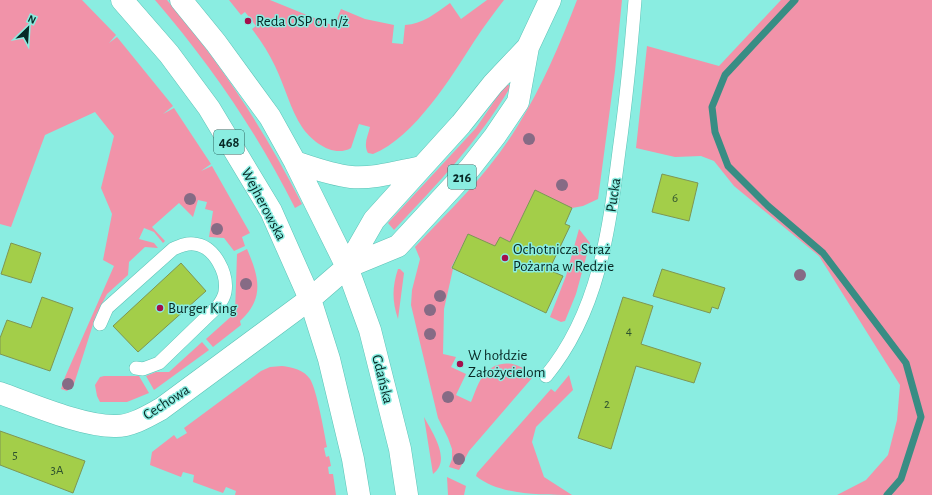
<svg xmlns="http://www.w3.org/2000/svg" width="932" height="495" font-family="'Alegreya Sans',sans-serif">
<style>
.green{fill:#f193a9}
.lines{fill:none;stroke-linecap:round;stroke-linejoin:round}
.stream{stroke:#388d84;stroke-width:7}
.building{fill:#a3ce49;stroke:#7e9653}
.lane-casing{stroke:#5dc2b6;stroke-width:14}
.street-casing{stroke:#5dc2b6;stroke-width:23}
.primary-casing{stroke:#5dc2b6;stroke-width:23}
.lane{stroke:#fff;stroke-width:13}
.street{stroke:#fff;stroke-width:22}
.primary{stroke:#fff;stroke-width:22}
.tree{fill:#866b85}
.poi-dot{fill:#a40e4c;stroke:#8aede1;stroke-width:1.5}
.labels{text-anchor:middle;stroke-width:3;stroke-linejoin:round;paint-order:stroke}
.number-label{font-size:13px;fill:#2e522e}
.shield{fill:#8aede1;stroke:#2e635d;stroke-width:1}
.shield-label{font-size:14px;font-weight:bold;fill:#072825}
.poi-label{font-size:15px;fill:#072825;stroke:#8aede1;text-anchor:start}
.street-label{font-size:15px;fill:#072825;stroke:#8aede1}
</style>
<rect width="100%" height="100%" fill="#8aede1"/>
<!-- green -->
<path class="green" d="M0,0H82L116,35L109,43L117,37L173,106L163,114L174,108L211,164L201,171L212,166L250,233L242,237L245,246L234,251L224,238L209,237L213,211L205,209L207,202L198,200L193,217L179,203L152,227L165,241L163,243L154,232L144,228L139,239L154,243L158,248L145,247L129,262L128,275L107,294L96,315L74,384L67,391L61,389L65,377L114,266L103,260L112,214L101,188L114,136L95,112L45,135L11,227L0,224Z
M155,0H167C220,62 265,131 302,204L295,208C257,132 210,64 155,0Z
M229,0H270L334,26L341,9L365,19L394,25L392,43L403,44L405,25C423,24 436,13 450,3L461,19L487,0H504C494,13 484,26 475,40C452,76 414,138 373,154L368,153C363,144 368,136 370,127L359,124L351,148C334,158 312,142 302,127C291,111 284,84 275,66C269,53 261,41 252,29L256,26L245,12L241,15Z
M577,0H622L615,71L598,199L583,206L572,208L535,190L510,242L500,237L495,248L468,234L451,268L453,269L444,309L443,354L456,357L451,367L466,374L456,395L471,402C475,393 478,381 485,374C497,358 523,361 532,378L469,451L459,470L449,467L452,459V449L448,438L438,418L411,305L412,290L420,259L415,247C451,209 490,172 517,127C542,87 560,44 577,0Z
M781,0H932V495H837L866,480L888,455L897,420L900,385L819,256L734,186L714,161L701,156L675,157L636,148L647,46L719,66Z
M506,84L511,86C477,143 439,182 394,230L388,223L476,128Z
M579,229L590,243L576,294L565,321L561,322L550,317L566,276Z
M247,249C259,277 265,298 240,321L241,325L213,347L206,339L235,313L237,254Z
M398,269H400L404,273L398,319C392,301 392,287 398,269Z
M202,342L209,350L154,390L146,376L156,372H169Z
M282,366C292,367 304,370 310,379C317,390 324,432 327,447L324,448L326,457L329,456L331,466L328,467L329,474H333L336,495H235L236,491L226,487L223,493L193,482L194,475L183,472L181,477L150,465L152,452L174,435L177,439L187,433L184,428L261,371L270,367Z
M569,375L573,390L536,427L532,442L544,477L572,495C540,495 499,495 476,476L477,473L551,389L555,392Z
M104,376H139L149,393L127,402H100L97,396L95,385L100,377Z
M424,417C432,432 452,460 433,474Z
M447,477L466,486L464,495H448Z"/>
<g class="lines">
<!-- stream -->
<path class="stream" d="M795,0L725,75L712,107L715,132L728,166L768,206L823,253L906,363L921,417L901,479L887,495"/>
</g>
<!-- building -->
<path class="building" d="M662,174L698,183L689,221L652,212Z
M535,190L572,208L565,224L570,226L549,270L563,276L546,313L452,268L468,234L495,246L500,237L510,242Z
M11,243L41,253L31,283L1,274Z
M181,263L206,291L138,352L113,326Z
M662,269L725,288L718,309L712,307L710,313L653,296Z
M42,297L73,308L50,371L0,354V338L7,320L31,328Z
M623,297L653,306L641,344L701,363L694,383L636,366L611,449L578,438Z
M0,431L85,461L73,493L0,465Z"/>
<g class="lines">
<!-- lane casing -->
<g class="lane-casing">
<path id="lane" d="M100,324L107,308L173,249C180,246 186,243 194,244C215,246 228,274 225,292C224,298 221,302 218,306L159,363L143,369L136,368
M546,376C599,312 609,230 619,151C626,101 631,51 635,0"/>
</g>
<!-- street casing -->
<g class="street-casing">
<path id="street" d="M0,393C31,404 84,427 116,426C132,426 148,416 161,409L310,299"/>
</g>
<!-- primary casing -->
<g class="primary-casing">
<path id="primary" d="M122,0L169,54L209,108L271,211L310,299L329,359L353,459L359,495
M181,0L216,43L270,117L295,162L347,267L370,330L400,449L407,495
M295,162C313,168 332,175 351,177C374,179 400,171 422,167
M347,267L374,220L461,124L493,84L528,47
M310,299L347,267L398,246L470,168L495,136L518,102L528,47L550,0"/>
</g>
<!-- lane -->
<use href="#lane" class="lane"/>
<!-- street -->
<use href="#street" class="street"/>
<!-- primary -->
<use href="#primary" class="primary"/>
</g>
<!-- trees -->
<g class="tree">
<circle cx="529" cy="139" r="6"/>
<circle cx="562" cy="185" r="6"/>
<circle cx="190" cy="199" r="6"/>
<circle cx="217" cy="229" r="6"/>
<circle cx="800" cy="275" r="6"/>
<circle cx="246" cy="284" r="6"/>
<circle cx="440" cy="296" r="6"/>
<circle cx="430" cy="310" r="6"/>
<circle cx="430" cy="334" r="6"/>
<circle cx="68" cy="384" r="6"/>
<circle cx="448" cy="397" r="6"/>
<circle cx="459" cy="459" r="6"/>
</g>
<!-- markers -->
<g class="poi-dot">
<circle cx="248" cy="21" r="4"/>
<circle cx="505" cy="258" r="4"/>
<circle cx="160" cy="308" r="4"/>
<circle cx="460" cy="364" r="4"/>
</g>
<g class="labels">
<!-- number labels -->
<g class="number-label">
<text x="675" y="202">6</text>
<text x="629" y="335">4</text>
<text x="607" y="408">2</text>
<text x="15" y="459">5</text>
<text x="57" y="474">3A</text>
</g>
<!-- shield labels -->
<g class="shield">
<rect x="214" y="130" width="30" height="24" rx="3"/>
<rect x="448" y="165" width="28" height="24" rx="3"/>
</g>
<g class="shield-label">
<text x="229" y="147">468</text>
<text x="462" y="182">216</text>
</g>
<!-- poi labels -->
<g class="poi-label">
<text x="256" y="26">Reda OSP 01 n/ż</text>
<text x="513" y="254">Ochotnicza Straż<tspan x="513" dy="17">Pożarna w Redzie</tspan></text>
<text x="168" y="313">Burger King</text>
<text x="468" y="360">W hołdzie<tspan x="468" dy="17">Założycielom</tspan></text>
</g>
<!-- street labels -->
<g class="street-label">
<text transform="translate(613 195) rotate(-82)" y="5">Pucka</text>
<text transform="translate(264 204) rotate(62)" y="5">Wejherowska</text>
<text transform="translate(383 379) rotate(76)" y="5">Gdańska</text>
<text transform="translate(166 402) rotate(-33)" y="5">Cechowa</text>
</g>
</g>
<!-- north arrow -->
<g transform="translate(28 28) rotate(25)" stroke="#8aede1" stroke-width="3" paint-order="stroke">
<path d="M0-3L7 15L0 10L-7 15Z" fill="#072825"/>
<text y="-6" font-size="11" font-weight="bold" text-anchor="middle" fill="#072825">N</text>
</g>
</svg>
